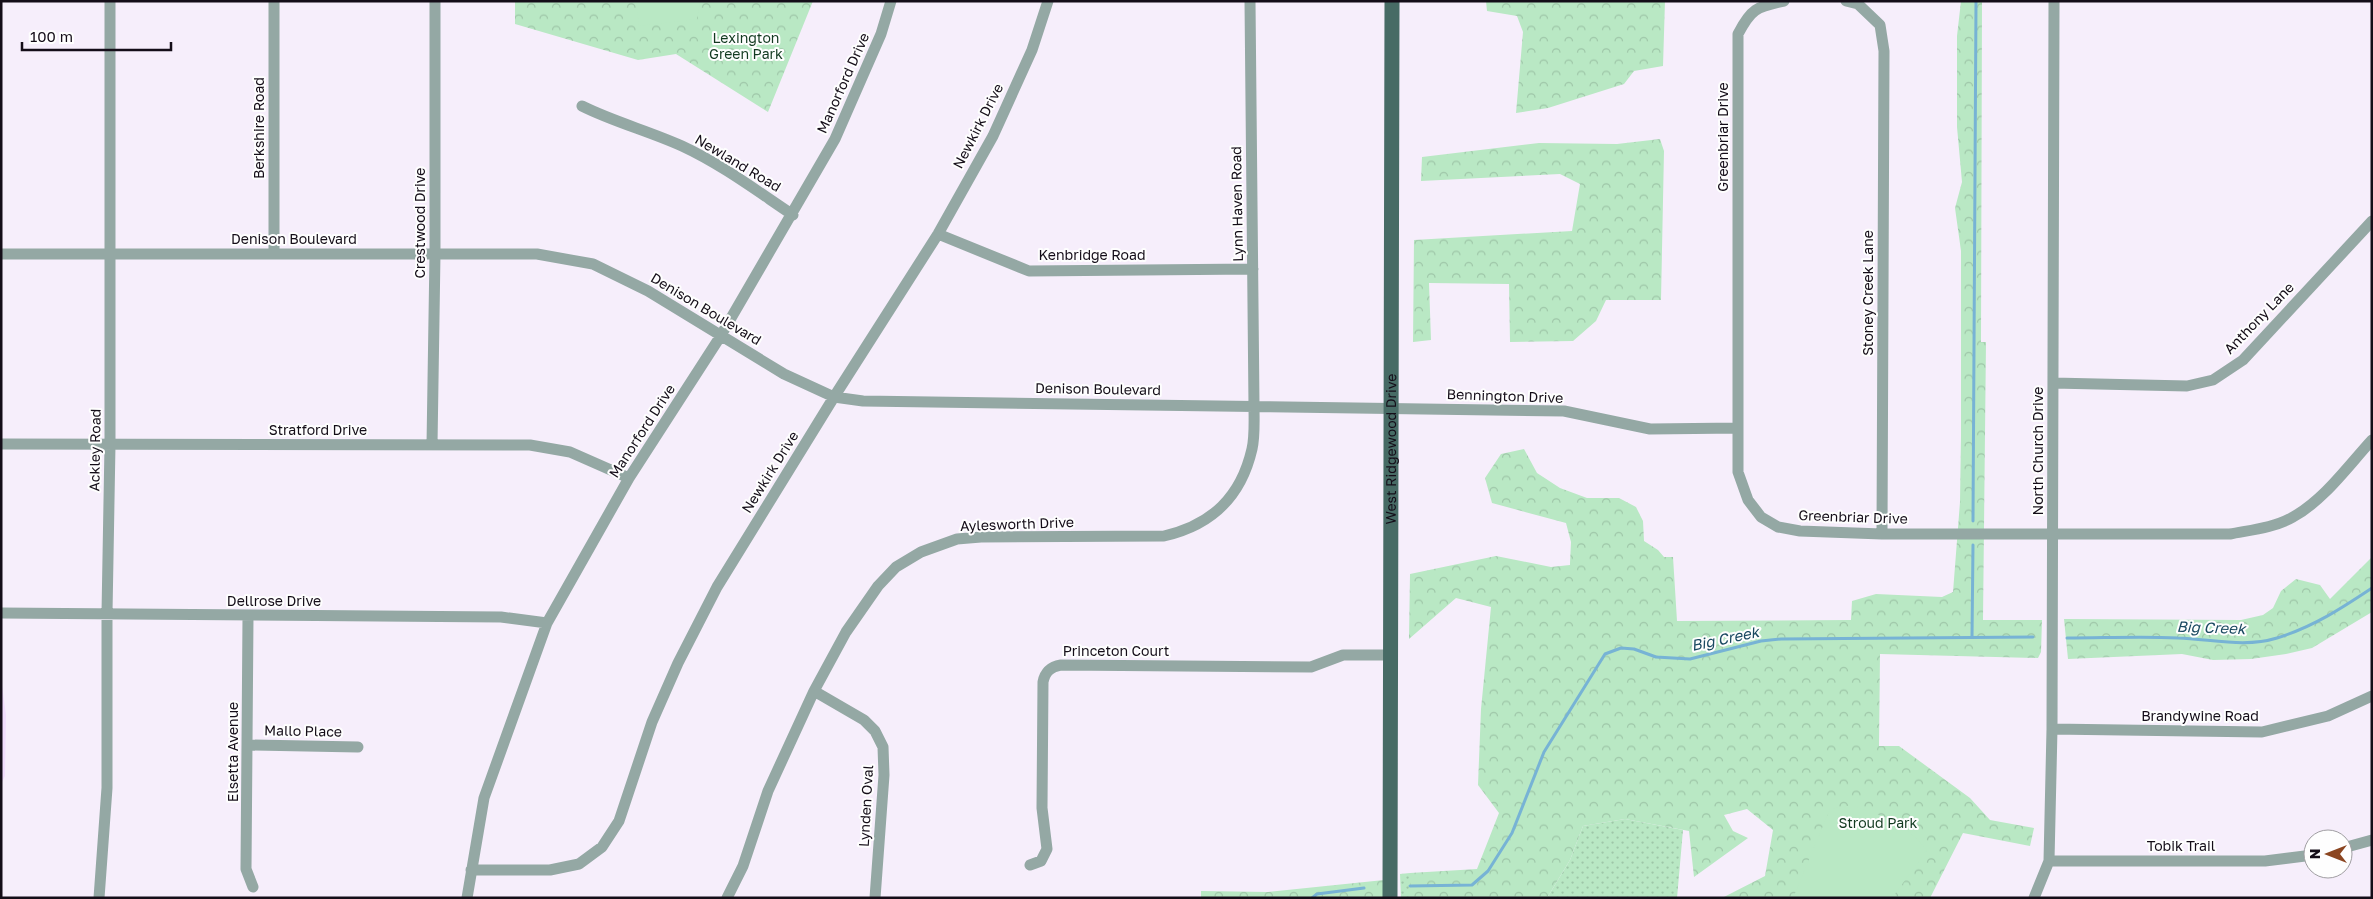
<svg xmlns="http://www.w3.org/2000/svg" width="2373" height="899" font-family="'Golos Text',sans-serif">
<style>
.built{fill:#f1ddfd}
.grass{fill:url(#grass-dots)}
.forest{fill:url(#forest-crowns)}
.pitch{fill:#b9e8c4}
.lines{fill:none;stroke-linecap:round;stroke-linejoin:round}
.stream{stroke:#77b3d5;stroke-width:3}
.minor{stroke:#94a8a4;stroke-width:11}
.major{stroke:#476b65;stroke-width:15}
.labels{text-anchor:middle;stroke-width:4;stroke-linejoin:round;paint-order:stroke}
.park-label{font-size:14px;fill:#123a20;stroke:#fefefe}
.street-label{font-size:14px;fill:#140d18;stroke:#fefefe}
.water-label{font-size:15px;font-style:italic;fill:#1a4961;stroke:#fefefe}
</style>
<defs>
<pattern id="grass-dots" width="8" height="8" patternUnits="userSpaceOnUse" patternTransform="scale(1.25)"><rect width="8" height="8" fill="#b9e8c4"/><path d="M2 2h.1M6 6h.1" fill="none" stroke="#9ec6a8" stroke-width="1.8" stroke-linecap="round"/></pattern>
<pattern id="forest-crowns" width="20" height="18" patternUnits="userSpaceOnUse" patternTransform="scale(1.25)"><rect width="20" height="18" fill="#b9e8c4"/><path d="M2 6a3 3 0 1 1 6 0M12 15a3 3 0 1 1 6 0" fill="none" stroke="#9ec6a8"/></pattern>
</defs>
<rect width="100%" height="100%" fill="#f6eefb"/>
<!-- built -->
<path class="built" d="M1,678L6,715L5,776L1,784Z"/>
<!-- grass -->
<path class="grass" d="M1625,819L1683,830L1677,898H1547L1570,860L1583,826Z
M1410,873V898H1401L1400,874Z"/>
<!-- forest -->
<path class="forest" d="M515,1H813L768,112L676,54L638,60L515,24Z
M1486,1H1665L1663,66L1634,71L1624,84L1548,108L1516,113L1523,32L1517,16L1487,11Z
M1961,1H1982L1981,342H1986L1983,620H2042L2041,652L2038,658L1880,654L1879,746H1899L1970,798L1990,820L2034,828L2030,846L1963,833L1930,898H1722L1765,876L1773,830L1747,809L1724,815L1733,831L1748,838L1694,877L1689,831L1625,819L1583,826L1570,860L1547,898H1410V873L1477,869L1499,813L1478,785L1481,709L1491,607L1456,598L1409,639L1410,574L1496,556L1551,567L1570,565V563L1571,542L1566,523L1492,503L1485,478L1501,454L1524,449L1537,473L1560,488L1587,498H1619L1636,507L1643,521L1644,541L1658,550L1664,557H1673L1677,621L1851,620L1852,601L1876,594L1942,597L1953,592L1960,502L1961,436V251L1955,208L1962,182L1957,127V36Z
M1660,139L1664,151L1661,300H1606L1596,321L1573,341L1510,342L1509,284L1429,283L1431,340L1413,342L1414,240L1572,231L1580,184L1560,174L1421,181L1422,157L1539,143L1617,144Z
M2372,557V612L2312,648L2286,654L2251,659L2213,660L2182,654L2068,659L2064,619L2241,620L2263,615L2273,608L2281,591L2296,579L2320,585L2330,599Z
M1384,880V898H1201V891L1268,892Z"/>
<!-- pitch -->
<path class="pitch" d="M636,1H700L697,19L639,26Z
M1852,805L1901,823L1927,850L1892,898H1793L1830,809Z"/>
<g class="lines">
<!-- stream -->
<path class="stream" d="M1973,521L1976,1
M1972,637L1973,545
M2067,638C2104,638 2141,636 2178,638C2211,639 2245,648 2277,638C2313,627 2342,608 2372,588
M1410,886L1472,885L1488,871L1512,833L1544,752L1605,654L1621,648L1634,649L1656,657L1690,659L1761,641L1781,639L2033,637
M1312,898L1317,894L1364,888"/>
<!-- minor -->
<path class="minor" d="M274,1V254
M1784,1C1756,7 1751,9 1738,34V472L1748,500L1761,517L1778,527L1800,531L1882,534H2230C2250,530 2274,528 2293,517C2324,500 2348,466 2372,440
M1846,1L1858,4L1880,25L1884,51L1882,534
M582,106C614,122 649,131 682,146C721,164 757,191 793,215
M938,234L1029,271L1253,269
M1,254H537L593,264L648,291L784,374L834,397L863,401L1564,411L1650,429L1738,428
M2053,383L2187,386L2213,380L2243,360L2372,221
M1,444L530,445L570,452L629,478
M432,445L435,254V1
M1,613L501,617L547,623
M248,617L246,869L253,887
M814,691L864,720L875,731L883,747L884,775L875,898
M2052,729L2262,732L2328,716L2372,696
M248,745L358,747
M2343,848L2372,840
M2049,861H2265L2313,855
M1030,865L1041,861L1047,849L1042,808L1043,682C1045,672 1050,667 1061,665L1311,667L1343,655H1390
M471,870H550L579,864L602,847L619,821L652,722L678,663L717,587L834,397L938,234L993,136L1032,50L1048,1
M99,898L107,788V613L110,445V1
M467,898L484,798L547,623L629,478L720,337L835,139L881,34L891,1
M727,898L743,866L768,791L814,691L846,632L878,586L896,567L921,552L957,539L981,537L1164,536C1212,525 1241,497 1252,449C1255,436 1254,420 1254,406L1250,1
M2034,898L2049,861L2052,729L2054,1"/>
<!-- major -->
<path class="major" id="s1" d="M1390,898L1392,1"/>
</g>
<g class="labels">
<!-- park labels -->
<g class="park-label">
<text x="746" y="43">Lexington<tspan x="746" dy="16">Green Park</tspan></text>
<text x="1878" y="828">Stroud Park</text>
</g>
<!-- street labels -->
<g class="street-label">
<text transform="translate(843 83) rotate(-66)" y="5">Manorford Drive</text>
<text transform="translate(978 126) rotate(-63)" y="5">Newkirk Drive</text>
<text transform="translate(259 128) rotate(-90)" y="5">Berkshire Road</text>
<text transform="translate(1723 137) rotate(-90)" y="5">Greenbriar Drive</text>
<text transform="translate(738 163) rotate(31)" y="5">Newland Road</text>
<text transform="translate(1237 204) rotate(-91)" y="5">Lynn Haven Road</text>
<text transform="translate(420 223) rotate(-90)" y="5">Crestwood Drive</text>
<text x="294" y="244">Denison Boulevard</text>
<text x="1092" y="260">Kenbridge Road</text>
<text transform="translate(1868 293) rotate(-90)" y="5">Stoney Creek Lane</text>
<text transform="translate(706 309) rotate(31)" y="5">Denison Boulevard</text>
<text transform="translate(2259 318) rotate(-46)" y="5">Anthony Lane</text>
<text transform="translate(1098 389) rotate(1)" y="5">Denison Boulevard</text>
<text transform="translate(1505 396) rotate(2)" y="5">Bennington Drive</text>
<text x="318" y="435">Stratford Drive</text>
<text transform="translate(642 431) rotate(-57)" y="5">Manorford Drive</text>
<text dy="5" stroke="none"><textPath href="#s1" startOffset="449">West Ridgewood Drive</textPath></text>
<text transform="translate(95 450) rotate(-89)" y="5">Ackley Road</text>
<text transform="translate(2038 451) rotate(-90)" y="5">North Church Drive</text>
<text transform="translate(770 472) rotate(-58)" y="5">Newkirk Drive</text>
<text transform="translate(1853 517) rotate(2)" y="5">Greenbriar Drive</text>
<text transform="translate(1017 524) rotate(-2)" y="5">Aylesworth Drive</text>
<text x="274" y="606">Dellrose Drive</text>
<text x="1116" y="656">Princeton Court</text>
<text x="2200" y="721">Brandywine Road</text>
<text transform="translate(303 731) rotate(1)" y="5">Mallo Place</text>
<text transform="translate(233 752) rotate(-90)" y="5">Elsetta Avenue</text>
<text transform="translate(866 806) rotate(-87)" y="5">Lynden Oval</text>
<text x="2181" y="851">Tobik Trail</text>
</g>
<!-- water labels -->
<g class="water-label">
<text transform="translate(2211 628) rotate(2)" y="5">Big Creek</text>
<text transform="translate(1725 639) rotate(-12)" y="5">Big Creek</text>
</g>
</g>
<!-- border -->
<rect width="2373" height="899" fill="none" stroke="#140d18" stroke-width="5"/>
<!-- north arrow -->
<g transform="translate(2328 854) rotate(270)"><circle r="24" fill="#fefefe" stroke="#a09ea2"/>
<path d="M0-4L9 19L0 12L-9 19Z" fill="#8b4520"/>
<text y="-8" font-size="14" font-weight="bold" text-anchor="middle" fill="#140d18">N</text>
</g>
<!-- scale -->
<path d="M22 42v8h149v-8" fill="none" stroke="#140d18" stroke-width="2.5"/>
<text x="30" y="42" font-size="15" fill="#140d18" stroke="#fefefe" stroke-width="4" paint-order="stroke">100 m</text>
</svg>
